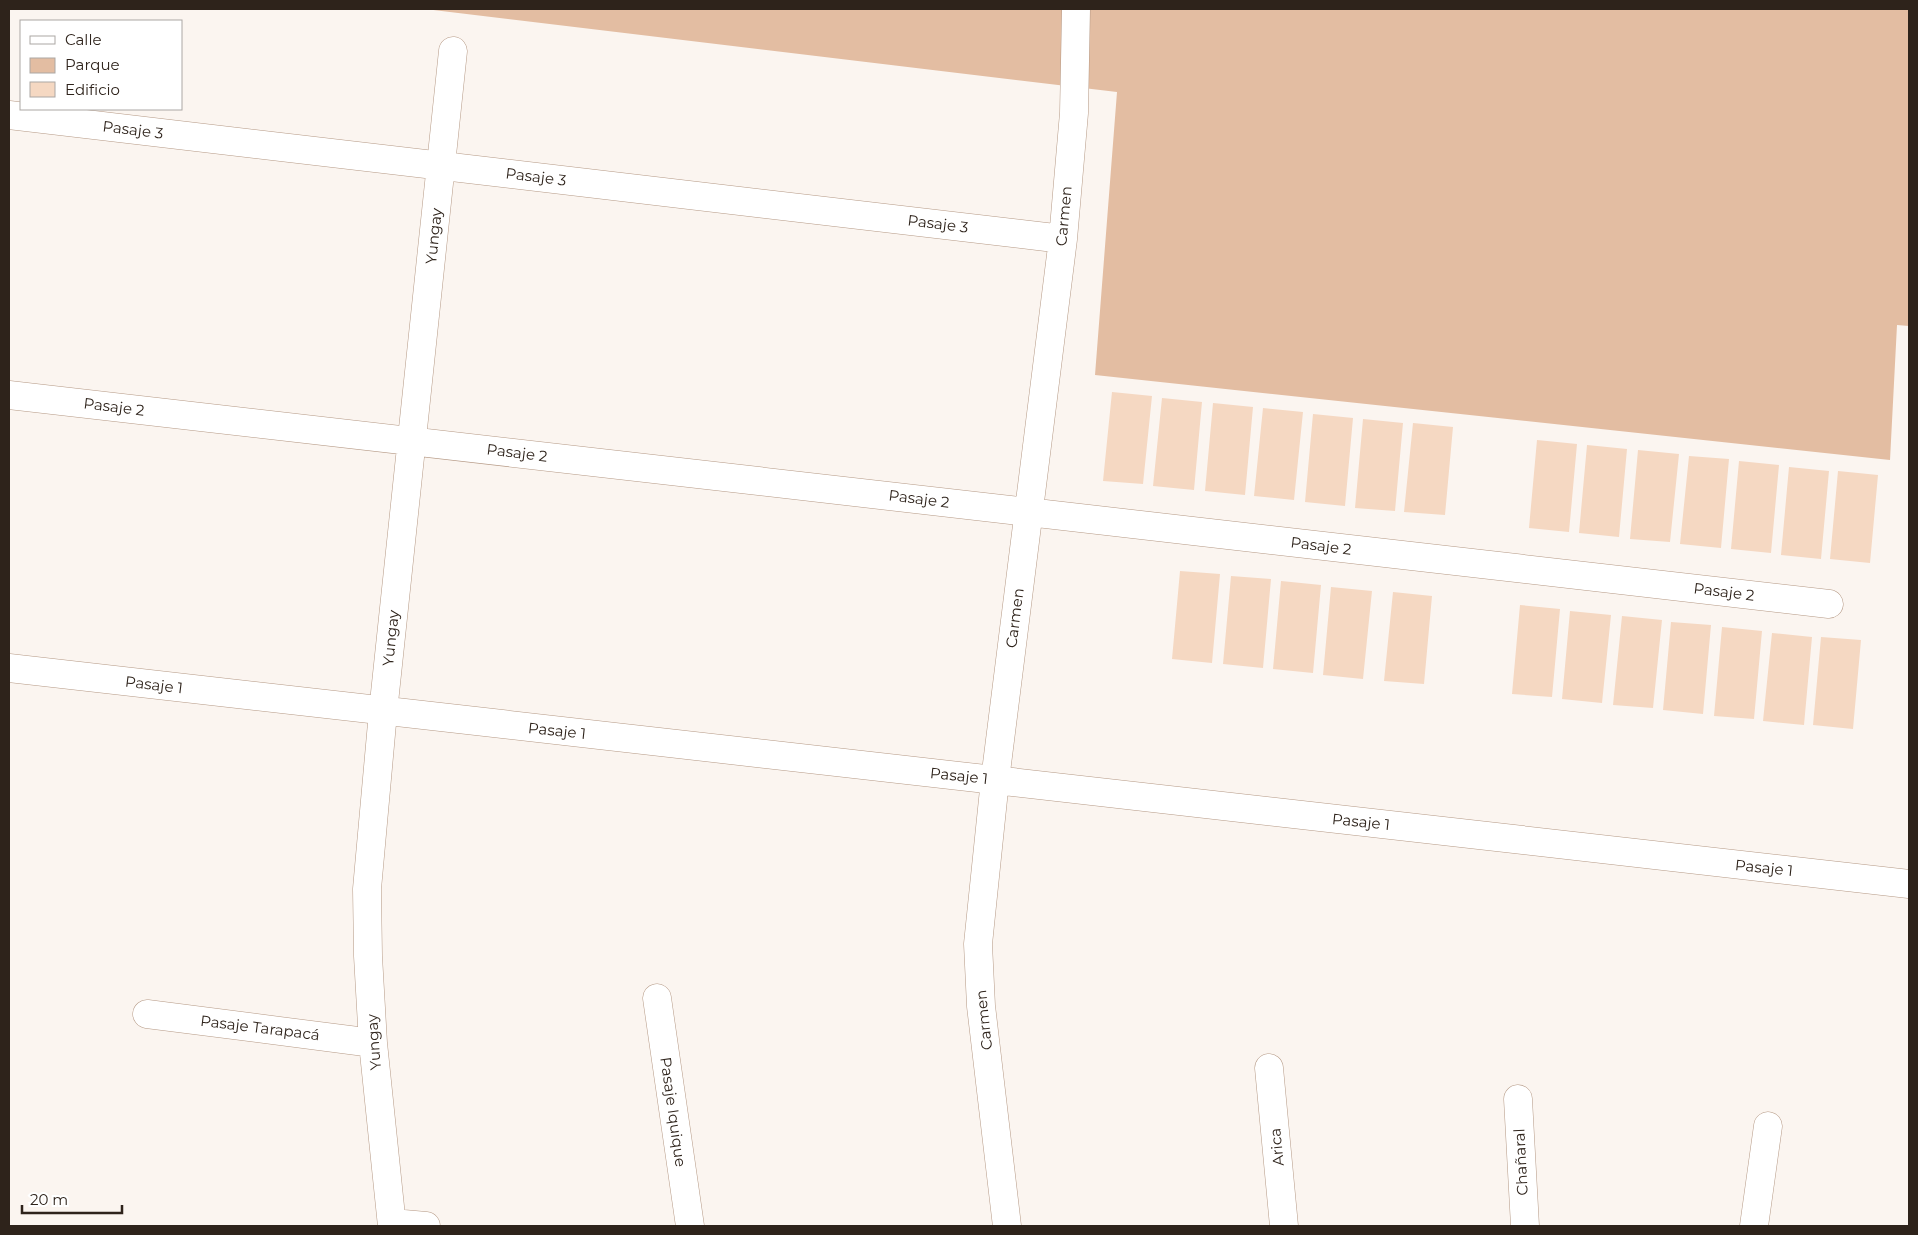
<svg xmlns="http://www.w3.org/2000/svg" width="1918" height="1235" font-family="Montserrat,sans-serif">
<style>
.green{fill:#e3bda2}
.building{fill:#f5d8c2}
.lines{fill:none;stroke-linecap:round;stroke-linejoin:round}
.street-casing{stroke:#b59985;stroke-width:29}
.street{stroke:#fff;stroke-width:28}
.labels{text-anchor:middle;stroke-width:4;stroke-linejoin:round;paint-order:stroke}
.street-label{font-size:15px;fill:#2e231b;stroke:#fff}
</style>
<rect width="100%" height="100%" fill="#fbf5f0"/>
<!-- green -->
<path class="green" d="M425,9H1909V326L1897,325L1890,460L1095,375L1117,92Z"/>
<!-- building -->
<path class="building" d="M1112,392L1152,396L1143,484L1103,481Z
M1162,398L1202,402L1194,490L1153,486Z
M1213,403L1253,407L1245,495L1205,491Z
M1263,408L1303,412L1294,500L1254,496Z
M1313,414L1353,418L1345,506L1305,502Z
M1363,419L1403,423L1395,511L1355,508Z
M1413,423L1453,427L1445,515L1404,512Z
M1537,440L1577,444L1569,532L1529,528Z
M1587,445L1627,449L1619,537L1579,533Z
M1638,450L1679,454L1670,542L1630,539Z
M1689,456L1729,459L1721,548L1680,544Z
M1739,461L1779,465L1771,553L1731,549Z
M1789,467L1829,471L1821,559L1781,555Z
M1838,471L1878,475L1870,563L1830,559Z
M1180,571L1220,574L1212,663L1172,659Z
M1231,576L1271,579L1263,668L1223,664Z
M1281,581L1321,585L1313,673L1273,669Z
M1331,587L1372,591L1363,679L1323,675Z
M1393,592L1432,596L1424,684L1384,681Z
M1520,605L1560,609L1552,697L1512,694Z
M1570,611L1611,615L1602,703L1562,699Z
M1622,616L1662,620L1653,708L1613,705Z
M1671,622L1711,625L1703,714L1663,710Z
M1722,627L1762,631L1754,719L1714,716Z
M1772,633L1812,637L1804,725L1763,721Z
M1821,637L1861,640L1853,729L1813,725Z"/>
<g class="lines">
<!-- street casing -->
<g class="street-casing">
<path id="street" d="M9,115L1063,239
M9,395L1829,604
M9,668L1909,884
M657,998L690,1226
M147,1014L373,1043
M1269,1068L1284,1226
M1518,1099L1525,1226
M392,1223L426,1226
M392,1226L373,1043L368,956L367,889L383,712L453,51
M1007,1226L981,1006L978,944L995,780L1063,239L1074,113L1076,9
M1754,1226L1768,1126"/>
</g>
<!-- street -->
<use href="#street" class="street"/>
</g>
<g class="labels">
<!-- street labels -->
<g class="street-label">
<text transform="translate(133 130) rotate(7)" y="5">Pasaje 3</text>
<text transform="translate(536 177) rotate(7)" y="5">Pasaje 3</text>
<text transform="translate(1064 216) rotate(-85)" y="5">Carmen</text>
<text transform="translate(938 224) rotate(7)" y="5">Pasaje 3</text>
<text transform="translate(434 236) rotate(-84)" y="5">Yungay</text>
<text transform="translate(114 407) rotate(7)" y="5">Pasaje 2</text>
<text transform="translate(517 453) rotate(7)" y="5">Pasaje 2</text>
<text transform="translate(919 499) rotate(7)" y="5">Pasaje 2</text>
<text transform="translate(1321 546) rotate(7)" y="5">Pasaje 2</text>
<text transform="translate(1724 592) rotate(7)" y="5">Pasaje 2</text>
<text transform="translate(1015 618) rotate(-83)" y="5">Carmen</text>
<text transform="translate(391 638) rotate(-84)" y="5">Yungay</text>
<text transform="translate(154 685) rotate(7)" y="5">Pasaje 1</text>
<text transform="translate(557 731) rotate(6)" y="5">Pasaje 1</text>
<text transform="translate(959 776) rotate(6)" y="5">Pasaje 1</text>
<text transform="translate(1361 822) rotate(6)" y="5">Pasaje 1</text>
<text transform="translate(1764 868) rotate(6)" y="5">Pasaje 1</text>
<text transform="translate(984 1020) rotate(-96)" y="5">Carmen</text>
<text transform="translate(260 1028) rotate(7)" y="5">Pasaje Tarapacá</text>
<text transform="translate(374 1042) rotate(-94)" y="5">Yungay</text>
<text transform="translate(673 1112) rotate(82)" y="5">Pasaje Iquique</text>
<text transform="translate(1277 1147) rotate(-95)" y="5">Arica</text>
<text transform="translate(1521 1162) rotate(-93)" y="5">Chañaral</text>
</g>
</g>
<!-- border -->
<rect width="1918" height="1235" fill="none" stroke="#2e231b" stroke-width="20"/>
<!-- legend -->
<rect x="20" y="20" width="162" height="90" fill="#ffffff" stroke="#aba7a4"/>
<rect x="30" y="36" width="25" height="8" fill="#ffffff" stroke="#aba7a4"/>
<text x="65" y="45" font-size="15" fill="#2e231b">Calle</text>
<rect x="30" y="58" width="25" height="15" fill="#e3bda2" stroke="#aba7a4"/>
<text x="65" y="70" font-size="15" fill="#2e231b">Parque</text>
<rect x="30" y="82" width="25" height="15" fill="#f5d8c2" stroke="#aba7a4"/>
<text x="65" y="95" font-size="15" fill="#2e231b">Edificio</text>
<!-- scale -->
<path d="M22 1205v8h100v-8" fill="none" stroke="#2e231b" stroke-width="2.5"/>
<text x="30" y="1205" font-size="15" fill="#2e231b" stroke="#ffffff" stroke-width="4" paint-order="stroke">20 m</text>
</svg>
